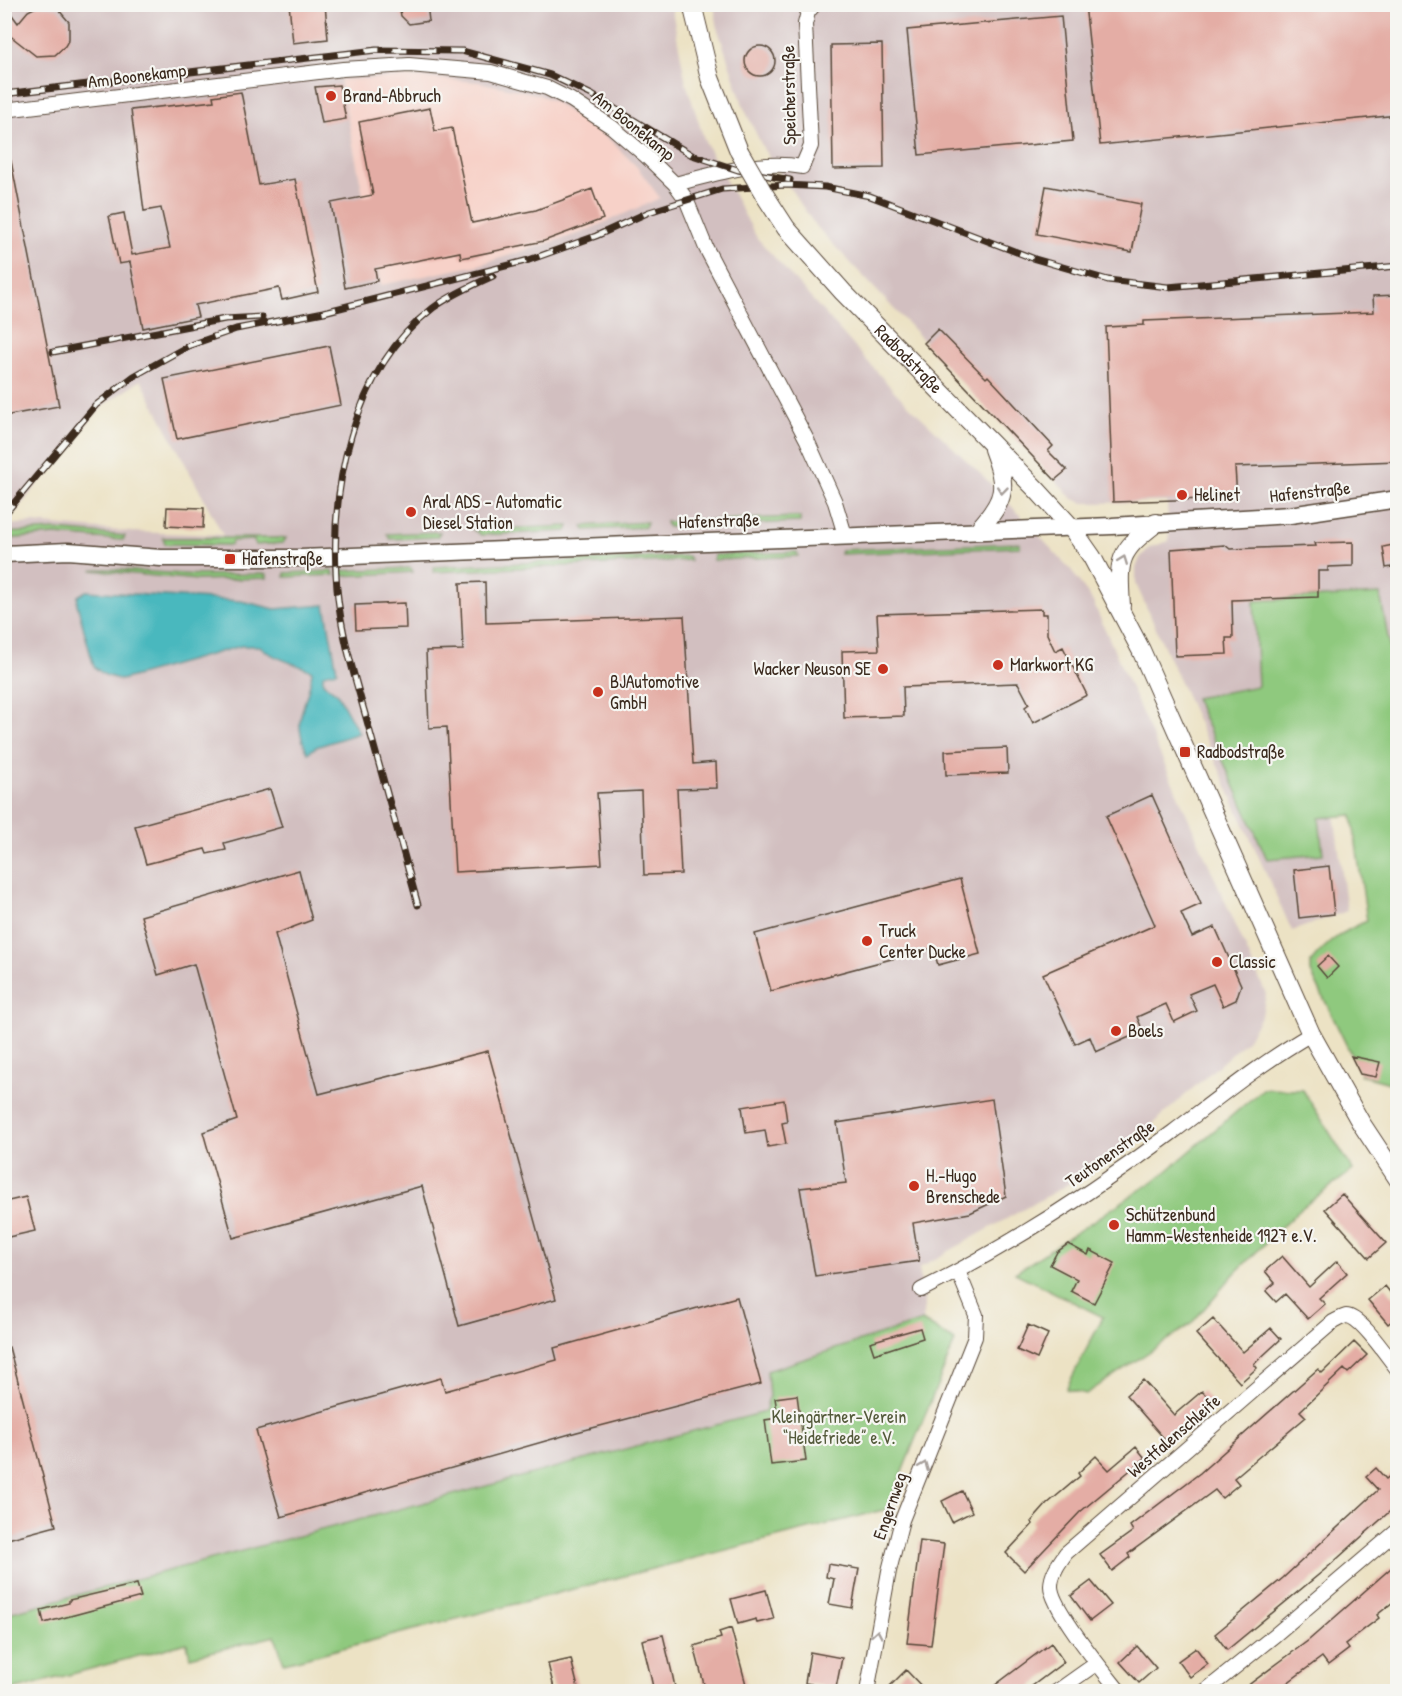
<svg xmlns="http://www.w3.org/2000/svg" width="1402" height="1696" font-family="'Patrick Hand',sans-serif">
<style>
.built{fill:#f7d1c8}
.industrial{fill:#d2bfc0;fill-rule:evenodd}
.green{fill:#8fc97e;stroke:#657a4e;stroke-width:1.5}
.water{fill:#48b8be;stroke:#42716e;stroke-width:1.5}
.building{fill:#e4ada5}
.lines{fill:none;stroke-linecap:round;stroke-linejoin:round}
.minor-casing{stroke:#564637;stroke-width:16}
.tertiary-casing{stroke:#564637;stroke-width:19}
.secondary-casing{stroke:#564637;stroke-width:20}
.minor{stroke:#fff;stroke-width:14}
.tertiary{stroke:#fff;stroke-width:16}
.secondary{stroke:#fff;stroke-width:18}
.rail-casing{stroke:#3b2a1e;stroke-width:7}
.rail{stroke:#f6f6f2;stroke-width:4.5;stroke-dasharray:14;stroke-linecap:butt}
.secondary-bridge-casing{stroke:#564637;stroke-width:20;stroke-linecap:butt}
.secondary-bridge{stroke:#fff;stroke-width:18}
.oneway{stroke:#a79f9a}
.poi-dot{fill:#c8321e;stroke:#f6f6f2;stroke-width:2}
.labels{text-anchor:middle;stroke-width:4.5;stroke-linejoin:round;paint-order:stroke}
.street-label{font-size:18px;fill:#3b2a1e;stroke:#f6f6f2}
.poi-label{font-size:18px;fill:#3b2a1e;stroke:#f6f6f2;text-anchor:start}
.park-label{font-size:18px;fill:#545a3b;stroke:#f6f6f2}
</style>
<rect width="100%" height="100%" fill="#f6f6f2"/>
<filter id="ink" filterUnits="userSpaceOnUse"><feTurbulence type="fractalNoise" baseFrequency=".0167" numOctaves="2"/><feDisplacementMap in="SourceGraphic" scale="12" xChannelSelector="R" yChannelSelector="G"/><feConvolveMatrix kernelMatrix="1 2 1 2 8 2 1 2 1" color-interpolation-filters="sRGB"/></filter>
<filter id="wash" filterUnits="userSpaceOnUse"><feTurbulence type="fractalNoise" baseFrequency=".008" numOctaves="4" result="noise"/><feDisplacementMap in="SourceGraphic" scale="24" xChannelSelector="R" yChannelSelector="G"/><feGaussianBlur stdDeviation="1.35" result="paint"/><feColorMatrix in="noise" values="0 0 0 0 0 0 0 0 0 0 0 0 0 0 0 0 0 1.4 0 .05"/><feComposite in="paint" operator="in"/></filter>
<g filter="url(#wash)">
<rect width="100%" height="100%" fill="#ece2c4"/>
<!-- built -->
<path class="built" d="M411,77L478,82L537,94L553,101L612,142L637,167L661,198L581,233L478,265L381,285L340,80Z"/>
<!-- industrial -->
<path class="industrial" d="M5,5H671L686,83L705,142L757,238L896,393L986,479L1072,571L1093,602L1266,994L1262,1015L1247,1040L1154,1123L1110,1155L1065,1186L919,1268L925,1304L922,1321L767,1371L769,1397L765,1412L5,1614ZM411,77L478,82L537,94L553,101L612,142L637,167L660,198L581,233L478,265L381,285L340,80ZM141,380L223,535L132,532L33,523L5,525L76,436L104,405Z
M714,5H1397V650L1314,662L1347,911L1292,931L1136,584V568L1140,558L1149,548L1169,541L1167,502L1084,503L1073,499L815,225L764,150L744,108L718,30Z"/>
<!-- green -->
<path class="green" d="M800,517V522L668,527L666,522Z
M647,522L645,527L585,530L583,526Z
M569,526L567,531L481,535L473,530Z
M56,530L125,536L123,540L55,535L5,539V533Z
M440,532L437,537L390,539L387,534Z
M163,538H286L283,543L255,545L254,540L232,541L231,545L165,544Z
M1020,543V547L840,554L841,550Z
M797,552L798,556L713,560L715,555Z
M688,556L690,560L433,572L434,567Z
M411,568L413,572L339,576V571Z
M106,569L199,575L267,574V578L198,580L92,570Z
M333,571L334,575L285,577V573Z
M1380,594L1394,670H1398L1397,1085L1361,1075L1311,972V962C1327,942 1343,931 1367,921L1352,815L1319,818L1323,854L1267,859L1195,698L1258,686L1254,601Z
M1263,1089L1303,1090L1353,1170L1299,1210L1235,1273L1191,1324L1086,1394L1066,1389L1103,1317L1015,1273L1161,1176Z
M922,1321L955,1341L887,1509L284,1663L275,1636L190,1657L187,1643L5,1692V1614L765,1412L769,1397L767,1371Z"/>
<!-- water -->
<path class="water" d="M86,591L241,601L275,609L325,605L337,671L323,674V683L337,693L359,733L316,747L308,753C289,717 309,706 312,671C295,663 273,659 260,646H241L121,680L105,675L94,667L77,604L78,596Z"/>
<g id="blocks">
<!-- building -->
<path class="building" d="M4,4L18,23L28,11L38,6L57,8L69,22V39L65,46L55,55L36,56L4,31Z
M289,4H325L328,39L293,43Z
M399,4H427L429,21L409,24L401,16Z
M1085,4H1398V115L1100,145Z
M1061,16L1073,141L919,155L907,30Z
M882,44L884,168L833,169L831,45Z
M745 61a15 15 0 1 1 30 0a15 15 0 1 1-30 0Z
M339,85L346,119L322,123L315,87Z
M241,92L259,185L295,179L318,292L282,300L279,288L195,305L198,317L143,328L130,262L119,264L109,216L124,213L132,255L170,248L161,208L144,211L131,110L214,101L213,96Z
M430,108L435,131L452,128L472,223L536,210L592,189L603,219L544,241L461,258L460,252L375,269L377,281L345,288L331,203L373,195L359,122Z
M4,161H11L59,406L4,416Z
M1046,186L1141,204L1132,252L1037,234Z
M1398,295V461L1235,467L1237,498L1113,502L1106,327L1144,325V321L1374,312L1373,296Z
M938,329L986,378L988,376L1053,446L1048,451L1067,470L1055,480L924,343Z
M329,346L341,405L177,439L164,379Z
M167,507L204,508L203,528L166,526Z
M1353,542V566L1328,567V571H1318V597L1232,600L1233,638H1226L1227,654L1175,656L1171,549L1225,545L1230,549L1316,546L1315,543Z
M1398,544V566L1386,568L1383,547Z
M485,582L486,623L684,616L693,764L716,762L717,788L677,789L681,874L644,875L641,791L597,793L602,864L455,872L447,727L429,728L426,651L463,650L460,583Z
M405,603L406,628L356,630L355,605Z
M1042,609V614H1047V634L1055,651L1063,647L1087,695L1033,723L1025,707L1029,704L1018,683L903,687L904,716L844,718L842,651L879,650L877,614Z
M1007,748L1008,773L946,775L945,751Z
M270,789L282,827L224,843L226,850L207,854L205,849L146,864L135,826Z
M1152,795L1201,904L1181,913L1192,937L1215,927L1241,985L1236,1000L1223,1006L1213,984L1189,994L1197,1011L1174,1022L1166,1004L1137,1017L1143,1031L1096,1052L1090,1037L1075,1044L1043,974L1155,925L1106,816Z
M1329,866L1334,914L1299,918L1294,870Z
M299,870L312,920L275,934L319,1094L488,1051L556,1299L459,1326L422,1186L233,1238L203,1132L237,1120L194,964L158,975L141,916Z
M960,879L980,954L938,965L933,948L771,991L755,934Z
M1328,956L1338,967L1327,978L1317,966Z
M1351,1056L1380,1062L1376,1077L1360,1074Z
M992,1099L1006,1196L970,1213L913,1223L919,1261L815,1276L800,1188L846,1183L837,1123Z
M784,1100L787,1122L782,1123L786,1144L768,1147L765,1130L746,1133L742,1107Z
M1342,1194L1386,1243L1369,1258L1325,1209Z
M26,1197L35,1231L4,1238V1202Z
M1068,1244L1088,1255L1090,1250L1115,1263L1094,1303L1071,1291L1077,1279L1050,1265L1057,1252Z
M1282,1256L1309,1287L1337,1261L1347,1273L1319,1298L1325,1304L1308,1319L1285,1294L1276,1302L1266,1291L1275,1283L1265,1271Z
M1385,1286L1398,1302V1316L1388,1324L1368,1300Z
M737,1297L761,1384L577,1432L281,1517L256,1430L441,1378L445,1391L557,1360L554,1348Z
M1213,1319L1243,1352L1271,1328L1281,1339L1254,1364L1257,1368L1240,1383L1196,1334Z
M1028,1325L1048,1334L1037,1359L1017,1350Z
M920,1328L923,1338L874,1354L870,1342Z
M1354,1342L1367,1355L1348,1373L1344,1369L1300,1411L1306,1417L1234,1478L1239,1484L1222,1498L1215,1490L1128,1554L1130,1557L1112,1571L1100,1555L1133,1531L1130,1526L1200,1473L1318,1369L1322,1373Z
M9,1347L56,1526L4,1540V1348Z
M1143,1380L1174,1415L1202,1391L1212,1402L1168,1443L1126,1395Z
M797,1395L806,1461L771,1465L765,1420L778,1418L775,1398Z
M1136,1447L1145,1458L1080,1512L1024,1571L1006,1553L1033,1524L1031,1522L1047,1504L1080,1476L1078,1473L1096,1456L1109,1470Z
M1376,1468L1386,1479L1398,1469V1504L1328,1567L1227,1650L1215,1634L1283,1578L1378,1490L1366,1477Z
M962,1491L972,1512L952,1522L942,1501Z
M920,1541L944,1544L931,1645L907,1643Z
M828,1564L859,1569L852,1608L829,1604L834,1579L826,1577Z
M1391,1568L1398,1575V1598L1377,1615L1379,1618L1345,1644L1349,1649L1328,1665L1322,1657L1275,1692H1239L1309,1640Z
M1091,1581L1111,1605L1090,1621L1071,1596Z
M137,1584L141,1597L44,1623L41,1610L69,1603V1600Z
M766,1590L774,1619L757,1623L756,1619L738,1624L731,1599Z
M731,1628L748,1692H706L694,1646L721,1638L719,1632Z
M663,1635L672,1673L676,1692H654L651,1678L642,1640Z
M1051,1643L1064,1662L1024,1692H986Z
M1137,1646L1156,1668L1139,1683L1120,1662Z
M1196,1648L1208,1664L1190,1677L1178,1661Z
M810,1652L842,1658L836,1688L805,1683Z
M571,1659L579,1692H555L548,1664Z
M906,1670L927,1692H884Z"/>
</g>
</g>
<g filter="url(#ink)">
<use href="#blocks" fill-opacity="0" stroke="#564637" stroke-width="1.5"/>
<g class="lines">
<!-- minor casing -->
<g class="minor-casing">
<path id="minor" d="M4,110L343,69L409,65L491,72L547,88L571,100L612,127L646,156L675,184L686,199L706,248L807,440L835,502L845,535
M675,184C715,174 761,159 802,167L811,146L805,24L808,12L815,4
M921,1290C1009,1246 1094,1191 1173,1132C1218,1098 1261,1063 1311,1034
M867,1692L889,1571L902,1520L975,1337L976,1315L958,1271
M1056,1692L1097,1663
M1120,1692C1105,1673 1051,1608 1051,1586C1051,1574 1059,1563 1066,1553L1333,1322C1337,1320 1342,1317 1346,1316C1361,1316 1388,1358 1398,1370
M1204,1692L1275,1635L1398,1530"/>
</g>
<!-- tertiary casing -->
<g class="tertiary-casing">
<path id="tertiary" d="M4,554L68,551L161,558H301L1112,526L1290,515L1398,499"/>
</g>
<!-- secondary casing -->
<g class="secondary-casing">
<g id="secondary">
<path d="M692,4L710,78L739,151"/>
<path id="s1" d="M764,194L786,228L843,292L1037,490L1071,527L1092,557L1141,650L1311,1034L1361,1123L1398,1179"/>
<path d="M979,529C1007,498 1007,487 993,449"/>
<path d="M1121,606C1118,559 1118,552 1156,523"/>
</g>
</g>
<!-- minor -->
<use href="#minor" class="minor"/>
<!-- tertiary -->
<use href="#tertiary" class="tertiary"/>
<!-- secondary -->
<use href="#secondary" class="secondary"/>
<!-- rail casing -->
<g class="rail-casing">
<path id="rail" d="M4,94L376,50L462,51L550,75L592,95L692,155L738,170L790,180
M53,352L225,319L262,317
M4,515L96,405L134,376L188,346L236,329L324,312L529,260L596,236L649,212L722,189L786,185L825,187L870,196L1035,259L1108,280L1168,287L1398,266
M418,905C401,844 384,782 367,721C355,678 341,634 337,589C329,491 351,371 433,308C451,295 473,285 493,276"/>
</g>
<!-- rail -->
<use href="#rail" class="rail"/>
<!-- secondary-bridge casing -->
<g class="secondary-bridge-casing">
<path id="secondary-bridge" d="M739,151L764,194"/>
</g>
<!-- secondary-bridge -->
<use href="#secondary-bridge" class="secondary-bridge"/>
</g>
<!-- one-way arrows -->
<defs><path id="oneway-chevron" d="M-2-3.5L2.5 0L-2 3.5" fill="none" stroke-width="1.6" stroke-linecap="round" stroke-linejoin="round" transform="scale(1.5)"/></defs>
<g class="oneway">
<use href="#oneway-chevron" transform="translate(1002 490) rotate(96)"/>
<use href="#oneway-chevron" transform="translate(1123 560) rotate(-69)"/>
<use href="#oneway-chevron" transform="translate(924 1466) rotate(-68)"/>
<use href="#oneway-chevron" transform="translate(877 1634) rotate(-80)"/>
</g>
</g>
<!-- markers -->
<g class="poi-dot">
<circle cx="331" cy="96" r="6"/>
<circle cx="1182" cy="495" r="6"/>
<circle cx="411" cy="512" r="6"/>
<rect x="224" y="553" width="12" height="12" rx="3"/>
<circle cx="998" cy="665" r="6"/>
<circle cx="883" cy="669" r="6"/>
<circle cx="598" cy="692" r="6"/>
<rect x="1179" y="746" width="12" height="12" rx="3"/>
<circle cx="867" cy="941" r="6"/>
<circle cx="1217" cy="962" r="6"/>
<circle cx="1116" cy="1031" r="6"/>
<circle cx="914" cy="1186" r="6"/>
<circle cx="1114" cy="1225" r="6"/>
</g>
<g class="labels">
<!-- street labels -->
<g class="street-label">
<text transform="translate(137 76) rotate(-7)" y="6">Am Boonekamp</text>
<text transform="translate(789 95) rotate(-91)" y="6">Speicherstraße</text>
<text transform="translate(634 126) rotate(39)" y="6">Am Boonekamp</text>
<text dy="6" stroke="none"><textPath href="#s1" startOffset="220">Radbodstraße</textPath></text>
<text transform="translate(1310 492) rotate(-6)" y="6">Hafenstraße</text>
<text transform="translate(719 521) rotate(-2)" y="6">Hafenstraße</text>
<text transform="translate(1110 1154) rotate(-35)" y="6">Teutonenstraße</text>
<text transform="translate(1174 1436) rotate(-41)" y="6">Westfalenschleife</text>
<text transform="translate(890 1506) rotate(-71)" y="6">Engernweg</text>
</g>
<!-- poi labels -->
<g class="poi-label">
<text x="343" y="102">Brand-Abbruch</text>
<text x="1194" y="501">Helinet</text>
<text x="423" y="508">Aral ADS - Automatic<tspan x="423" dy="21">Diesel Station</tspan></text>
<text x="242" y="565">Hafenstraße</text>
<text x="1010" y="671">Markwort KG</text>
<text x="871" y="675" text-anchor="end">Wacker Neuson SE</text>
<text x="610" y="688">BJAutomotive<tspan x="610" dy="21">GmbH</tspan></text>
<text x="1197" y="758">Radbodstraße</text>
<text x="879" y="937">Truck<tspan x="879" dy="21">Center Ducke</tspan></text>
<text x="1229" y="968">Classic</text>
<text x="1128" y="1037">Boels</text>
<text x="926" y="1182">H.-Hugo<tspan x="926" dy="21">Brenschede</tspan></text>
<text x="1126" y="1221">Schützenbund<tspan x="1126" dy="21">Hamm-Westenheide 1927 e.V.</tspan></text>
</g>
<!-- park labels -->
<g class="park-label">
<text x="839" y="1423">Kleingärtner-Verein<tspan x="839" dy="21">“Heidefriede” e.V.</tspan></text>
</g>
</g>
<!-- margin -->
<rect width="1402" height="1696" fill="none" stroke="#f6f6f2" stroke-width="24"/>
</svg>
